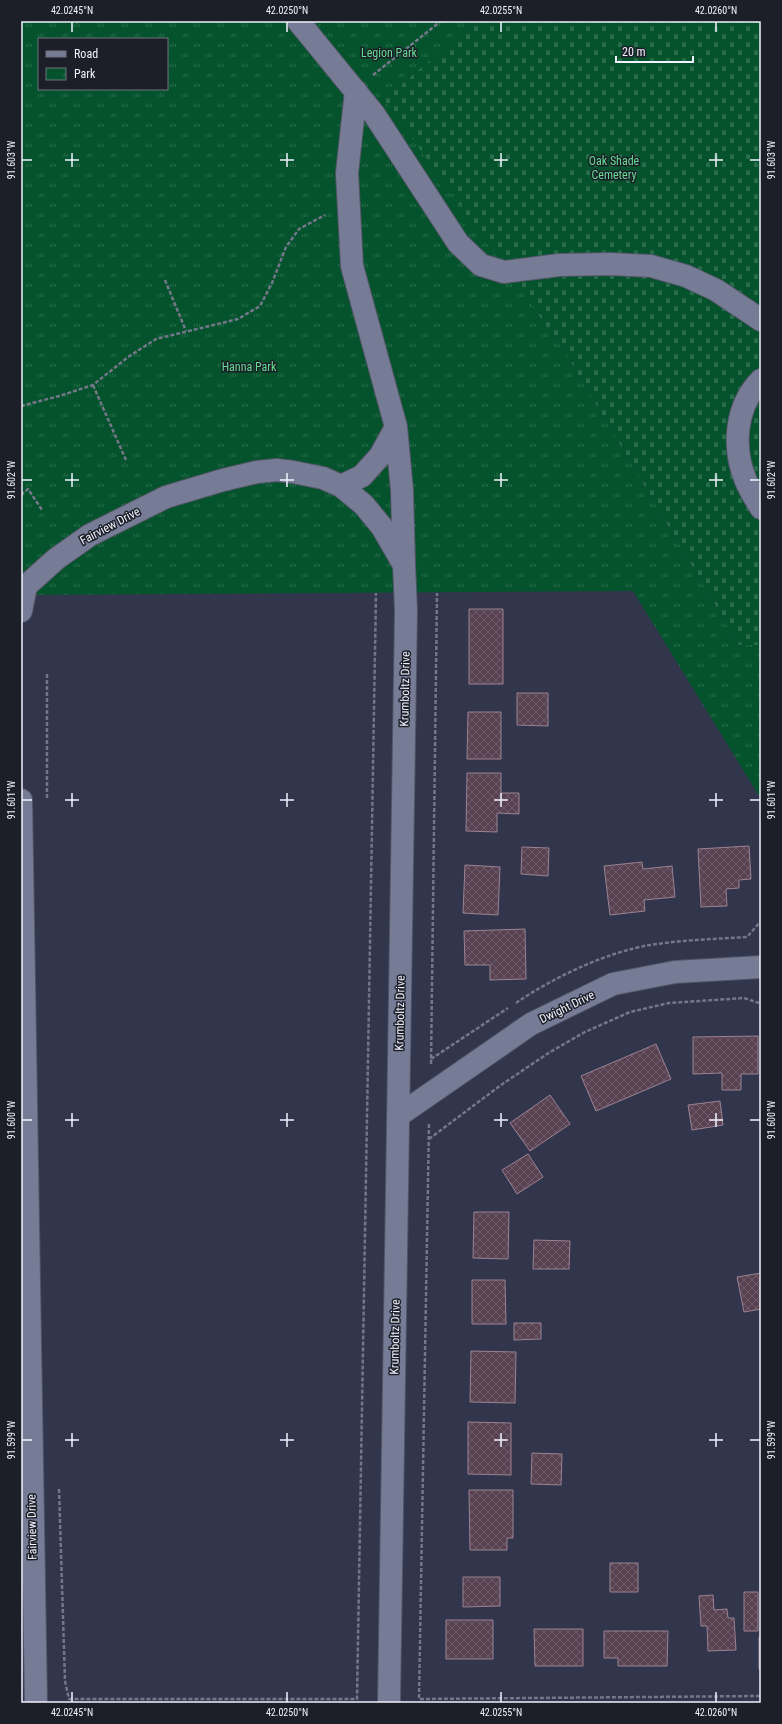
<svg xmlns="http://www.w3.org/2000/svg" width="782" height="1724" font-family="'Roboto Condensed',sans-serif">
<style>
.cemetery{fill:url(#cemetery-stones)}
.park{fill:url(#park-tufts);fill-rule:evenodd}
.building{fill:url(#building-cross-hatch);stroke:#9b8293}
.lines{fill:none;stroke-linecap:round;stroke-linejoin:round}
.minor-casing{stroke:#525466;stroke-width:24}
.path{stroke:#74778a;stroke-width:2.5;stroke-dasharray:4 2;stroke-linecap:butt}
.minor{stroke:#767c95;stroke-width:22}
.ticks{fill:none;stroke:#f0f2fe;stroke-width:1.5}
.labels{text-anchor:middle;stroke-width:3;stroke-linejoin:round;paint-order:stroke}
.park-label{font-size:12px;fill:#65dc93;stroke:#1c1e28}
.street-label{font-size:12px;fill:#f0f2fe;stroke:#1c1e28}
.neatline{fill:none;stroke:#f0f2fe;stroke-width:1.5}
.ticks-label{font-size:10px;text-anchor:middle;fill:#f0f2fe}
</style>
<defs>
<pattern id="cemetery-stones" width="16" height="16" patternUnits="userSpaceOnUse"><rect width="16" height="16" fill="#04532c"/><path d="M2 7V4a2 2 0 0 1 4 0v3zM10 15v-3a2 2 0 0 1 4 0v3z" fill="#296c4c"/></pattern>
<pattern id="park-tufts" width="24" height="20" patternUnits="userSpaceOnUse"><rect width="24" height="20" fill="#04532c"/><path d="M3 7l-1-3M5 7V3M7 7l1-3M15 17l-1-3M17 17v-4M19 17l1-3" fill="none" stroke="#296c4c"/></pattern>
<pattern id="building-cross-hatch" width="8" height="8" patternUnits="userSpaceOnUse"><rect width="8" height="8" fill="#584151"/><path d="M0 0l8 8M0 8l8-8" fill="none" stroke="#705d6b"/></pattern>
</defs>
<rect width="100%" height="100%" fill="#32364c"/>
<!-- cemetery -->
<path class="cemetery" d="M477,21H761V645H739L565,352L383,99Z"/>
<!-- park -->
<path class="park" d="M21,21H477L384,99L565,352L739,645H761V799L633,591L21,595ZM39,39H167V89H39Z"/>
<!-- building -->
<path class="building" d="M469,609H503V684H469Z
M517,693H548V726L517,725Z
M468,712H501V759H467Z
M467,773H501V793H519V814L497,813V832L466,831Z
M749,846L751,879L739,880V888L726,889L727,906L701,907L698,849Z
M522,847L549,848L548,876L521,874Z
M642,862L643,869L672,866L675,897L644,900L645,911L610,915L604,866Z
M465,865L500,867L498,915L463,913Z
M525,929L526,979L490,980V965H465L464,931Z
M758,1036V1074H741V1090H722V1073L693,1074V1037Z
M656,1044L671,1079L596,1111L581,1076Z
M550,1095L570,1124L530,1151L510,1123Z
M720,1101L723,1125L692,1130L688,1105Z
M528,1154L543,1177L517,1194L502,1170Z
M474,1212H509L508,1259L473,1258Z
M534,1240L570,1241L569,1269H533Z
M761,1273V1309L744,1312L737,1277Z
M472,1280H505L506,1324H472Z
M514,1323H541V1339L514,1340Z
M471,1351L516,1352L515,1403L470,1402Z
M468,1422L511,1423V1475L468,1474Z
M532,1453L562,1454L561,1485L531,1484Z
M469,1490H513V1538H507V1550H470Z
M610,1563H638V1592H610Z
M463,1577H500V1606L463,1607Z
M744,1592H758V1631H744Z
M713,1595L714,1610L727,1609L728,1618H734L736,1650L708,1651L707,1626H701L699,1596Z
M446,1620H493V1659H446Z
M534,1629H583V1666H535Z
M604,1631H668L667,1666H618V1658H604Z
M759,1637H761V1669H759Z"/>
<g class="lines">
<!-- minor casing -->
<g class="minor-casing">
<path id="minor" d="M298,21L374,114L458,243L481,265L504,272L559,265L610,264L651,266L686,276L716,290L761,320
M356,91L347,173L352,266L396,427L402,490L404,563
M761,380C735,406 732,448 746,481C750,491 756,500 761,508
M341,486L362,476L380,456L396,427
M21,611L26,586L56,559L90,535L166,497L223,480L257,472L277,470L293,472L323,478L341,486L364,505L382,527L404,565L406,610L389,1703
M21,800L36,1703
M398,1116L531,1024L613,984L675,972L761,967"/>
</g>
<!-- path -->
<path class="path" d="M373,75L441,21
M165,280L186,331
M93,385L126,460
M21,406L59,396L93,385L128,357L156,339L238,319L260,306L272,283L286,247L299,229L325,215
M21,495L28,489L42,510
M47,674V800
M516,1003C552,978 607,952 650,945C682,940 715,939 747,937L761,921
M431,1059L508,1008
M431,1064L437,593
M429,1124L419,1699L761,1696
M429,1139L501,1085L550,1052L585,1032L630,1012L669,1003L744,998L759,1003
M59,1489L65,1681L69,1699H357L376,593"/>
<!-- minor -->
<use href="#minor" class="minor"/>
</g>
<!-- ticks -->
<path class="ticks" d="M72,22V32M287,22V32M501,22V32M716,22V32M72,153V167M287,153V167M501,153V167M716,153V167M22,160H32M65,160H79M280,160H294M494,160H508M709,160H723M750,160H760M72,473V487M287,473V487M501,473V487M716,473V487M22,480H32M65,480H79M280,480H294M494,480H508M709,480H723M750,480H760M72,793V807M287,793V807M501,793V807M716,793V807M22,800H32M65,800H79M280,800H294M494,800H508M709,800H723M750,800H760M72,1113V1127M287,1113V1127M501,1113V1127M716,1113V1127M22,1120H32M65,1120H79M280,1120H294M494,1120H508M709,1120H723M750,1120H760M72,1433V1447M287,1433V1447M501,1433V1447M716,1433V1447M22,1440H32M65,1440H79M280,1440H294M494,1440H508M709,1440H723M750,1440H760M72,1692V1702M287,1692V1702M501,1692V1702M716,1692V1702"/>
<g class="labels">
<!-- park labels -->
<g class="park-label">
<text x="389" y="57">Legion Park</text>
<text x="614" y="165">Oak Shade<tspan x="614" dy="14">Cemetery</tspan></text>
<text x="249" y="371">Hanna Park</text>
</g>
<!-- street labels -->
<g class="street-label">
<text transform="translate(110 526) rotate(-28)" y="4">Fairview Drive</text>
<text transform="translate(405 689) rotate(-89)" y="4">Krumboltz Drive</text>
<text transform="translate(567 1007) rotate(-26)" y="4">Dwight Drive</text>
<text transform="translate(400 1013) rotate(-89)" y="4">Krumboltz Drive</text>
<text transform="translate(395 1337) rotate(-89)" y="4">Krumboltz Drive</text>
<text transform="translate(32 1527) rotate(-91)" y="4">Fairview Drive</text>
</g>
</g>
<!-- border -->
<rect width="782" height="1724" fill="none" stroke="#1c1e28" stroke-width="44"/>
<!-- legend -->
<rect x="38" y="38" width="130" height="52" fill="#1c1e28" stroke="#71737e"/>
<rect x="46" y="51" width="20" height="6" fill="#767c95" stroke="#71737e"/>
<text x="74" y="58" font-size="12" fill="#f0f2fe">Road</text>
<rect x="46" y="68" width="20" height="12" fill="url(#park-tufts)" stroke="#71737e"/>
<text x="74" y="78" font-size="12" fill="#f0f2fe">Park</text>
<!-- scale -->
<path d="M616 56v6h77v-6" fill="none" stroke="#f0f2fe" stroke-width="2"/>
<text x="622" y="56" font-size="12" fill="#f0f2fe" stroke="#1c1e28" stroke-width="3" paint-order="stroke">20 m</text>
<rect x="22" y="22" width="738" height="1680" class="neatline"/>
<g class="ticks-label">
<text x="72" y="14">42.0245°N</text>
<text x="287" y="14">42.0250°N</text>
<text x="501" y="14">42.0255°N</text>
<text x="716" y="14">42.0260°N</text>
<text transform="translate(771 160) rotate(-90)" y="4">91.603°W</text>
<text transform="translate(11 160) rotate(-90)" y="4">91.603°W</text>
<text transform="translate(11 480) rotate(-90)" y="4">91.602°W</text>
<text transform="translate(771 480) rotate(-90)" y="4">91.602°W</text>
<text transform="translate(771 800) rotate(-90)" y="4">91.601°W</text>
<text transform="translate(11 800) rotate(-90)" y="4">91.601°W</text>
<text transform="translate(771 1120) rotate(-90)" y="4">91.600°W</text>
<text transform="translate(11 1120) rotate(-90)" y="4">91.600°W</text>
<text transform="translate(771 1440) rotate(-90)" y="4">91.599°W</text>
<text transform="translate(11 1440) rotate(-90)" y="4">91.599°W</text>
<text x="72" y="1716">42.0245°N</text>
<text x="287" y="1716">42.0250°N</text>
<text x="501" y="1716">42.0255°N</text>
<text x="716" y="1716">42.0260°N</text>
</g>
</svg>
